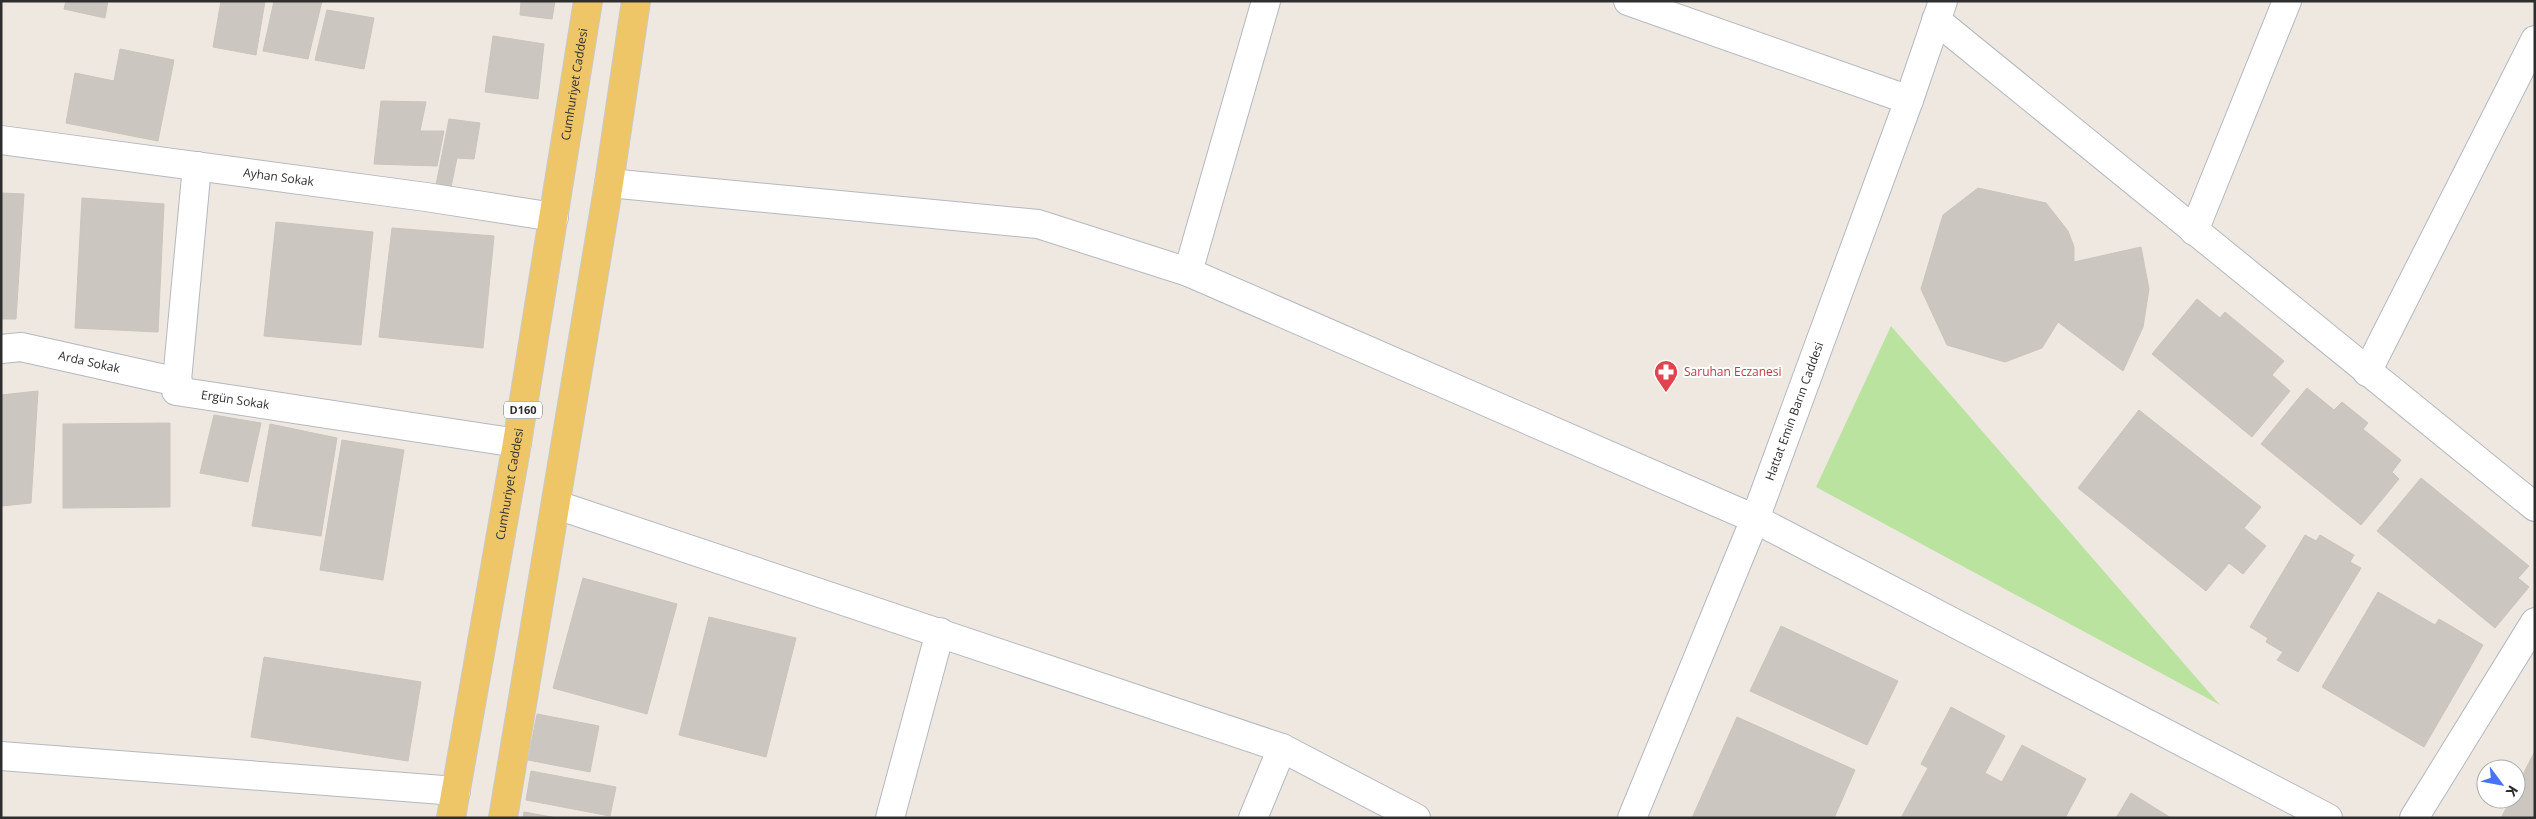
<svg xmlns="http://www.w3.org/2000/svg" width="2536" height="819" font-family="'Open Sans',sans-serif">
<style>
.green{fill:#bbe3a0}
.building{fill:#cbc6bf;stroke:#cac4bb}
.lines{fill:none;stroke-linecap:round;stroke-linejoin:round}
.street-casing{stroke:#b4b8c0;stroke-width:30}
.secondary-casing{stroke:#b4b8c0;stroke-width:30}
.primary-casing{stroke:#c9c9c9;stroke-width:30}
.street{stroke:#fff;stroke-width:28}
.secondary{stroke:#fff;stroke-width:28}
.primary{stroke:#eec667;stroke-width:28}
.labels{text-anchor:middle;stroke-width:4;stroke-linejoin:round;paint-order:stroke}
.shield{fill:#fff;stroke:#6d6d6d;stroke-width:1}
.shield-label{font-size:11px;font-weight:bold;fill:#2e2e2e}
.street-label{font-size:12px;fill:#2e2e2e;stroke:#fff}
.health-label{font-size:12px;fill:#be3a42;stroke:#fff;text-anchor:start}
</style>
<rect width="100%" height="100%" fill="#efe8e1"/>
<!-- green -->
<path class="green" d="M1891,326L2220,705L1816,487Z"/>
<!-- building -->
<path class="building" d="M66,1H108L105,18L64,9Z
M221,1H265L256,55L213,47Z
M274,1H322L308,59L263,51Z
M521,1H555L552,19L520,15Z
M327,10L374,18L364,69L315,60Z
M493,36L544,44L538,99L485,92Z
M120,49L174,60L158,141L66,123L75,73L114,81Z
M381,101L426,102L420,131H444L437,166L374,164Z
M449,119L480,123L474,159L457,158L451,187L436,185Z
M1978,188L2046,203L2068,231L2074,247V262L2141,247L2149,289L2143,327L2123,371L2058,322L2042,348L2005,362L1947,345L1921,289L1943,215Z
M1,193L24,194L16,319H1Z
M82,198L164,204L158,332L75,328Z
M276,222L373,232L361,345L264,336Z
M392,228L494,236L483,348L379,337Z
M2197,299L2220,318L2225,312L2284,361L2272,375L2290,391L2252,437L2152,354Z
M2307,388L2334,410L2342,402L2368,423L2363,429L2401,460L2392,472L2399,479L2361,525L2261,444Z
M38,391L31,503L1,506V395Z
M2139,410L2261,507L2244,528L2266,546L2243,574L2229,563L2206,591L2078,488Z
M214,415L261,423L248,482L200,473Z
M170,423V507L63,508V424Z
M270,424L337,438L321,536L252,526Z
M342,440L404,450L383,580L320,570Z
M2421,478L2529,566L2518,578L2529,587L2495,628L2377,531Z
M2305,535L2316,541L2320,535L2354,555L2350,562L2361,568L2298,672L2277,660L2283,652L2266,642L2268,638L2250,627Z
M583,578L677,604L647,714L553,688Z
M2378,592L2435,625L2439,619L2483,645L2424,747L2322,687Z
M709,617L796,638L766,757L679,735Z
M1781,626L1898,681L1867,745L1750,691Z
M264,657L421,682L408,761L251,737Z
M1951,707L2005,736L1985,773L2002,782L2022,745L2086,779L2065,818H1901L1928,768L1921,764Z
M537,714L599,726L590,772L528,760Z
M1737,717L1855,770L1834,818H1692Z
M2535,751V818H2501L2511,799H2516V788Z
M531,771L616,787L610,816L526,800Z
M2131,793L2171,818H2116Z
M524,812L557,818H523Z"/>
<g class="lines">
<!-- street casing -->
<g class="street-casing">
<g id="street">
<path d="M1628,1L1909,100"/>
<path d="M1936,20L2535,507"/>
<path id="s1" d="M1,140L426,197L554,217"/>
<path id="s2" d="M197,166L176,391L517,443"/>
<path d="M609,183L1038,224L1188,272L1755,519L2328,818"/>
<path d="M2194,231L2287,1"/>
<path d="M1188,272L1266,1"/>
<path id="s3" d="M1,349L21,347L178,382"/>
<path d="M2367,372L2535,40"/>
<path d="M557,505L1282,748L1416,818"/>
<path d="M1,756L456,791"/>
<path d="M890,818L940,632"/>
<path d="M1253,818L1282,748"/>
<path d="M2414,818L2535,622"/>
</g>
</g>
<!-- secondary casing -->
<g class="secondary-casing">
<g id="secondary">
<path id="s4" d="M1632,818L1755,519L1909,100L1943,1"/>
</g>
</g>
<!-- primary casing -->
<g class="primary-casing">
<g id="primary">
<path id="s5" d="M451,818L517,443L588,1"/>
<path d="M503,818L609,183L636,1"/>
</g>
</g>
<!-- street -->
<use href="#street" class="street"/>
<!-- secondary -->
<use href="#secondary" class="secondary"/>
<!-- primary -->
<use href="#primary" class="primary"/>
</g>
<!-- icons -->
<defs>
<g id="pharmacy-pin" transform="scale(1.25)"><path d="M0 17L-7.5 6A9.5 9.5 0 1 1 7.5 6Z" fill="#e0444e" stroke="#fff"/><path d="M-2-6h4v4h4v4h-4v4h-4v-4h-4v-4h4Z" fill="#fff"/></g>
</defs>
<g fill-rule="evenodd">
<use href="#pharmacy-pin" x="1666" y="372"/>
</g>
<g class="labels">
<!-- shield labels -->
<rect class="shield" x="504" y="401.5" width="38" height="17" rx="4"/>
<g class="shield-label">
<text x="523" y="414">D160</text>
</g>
<!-- street labels -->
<g class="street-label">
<text dy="4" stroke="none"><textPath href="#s5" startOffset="744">Cumhuriyet Caddesi</textPath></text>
<text dy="4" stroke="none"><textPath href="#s1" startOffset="280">Ayhan Sokak</textPath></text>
<text dy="4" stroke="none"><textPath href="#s3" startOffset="90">Arda Sokak</textPath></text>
<text dy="4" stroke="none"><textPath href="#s2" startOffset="286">Ergün Sokak</textPath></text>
<text dy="4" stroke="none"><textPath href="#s4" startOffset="438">Hattat Emin Barın Caddesi</textPath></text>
<text dy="4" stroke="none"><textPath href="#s5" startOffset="339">Cumhuriyet Caddesi</textPath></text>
</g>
<!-- health labels -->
<g class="health-label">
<text x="1684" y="376">Saruhan Eczanesi</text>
</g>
</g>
<!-- border -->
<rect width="2536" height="819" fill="none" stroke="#2e2e2e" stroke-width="5"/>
<!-- north arrow -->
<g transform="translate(2501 784) rotate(122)"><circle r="24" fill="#ffffff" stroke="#ababab"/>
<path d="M0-4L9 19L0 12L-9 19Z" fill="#4873f5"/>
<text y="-8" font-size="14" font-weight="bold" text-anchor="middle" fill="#2e2e2e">K</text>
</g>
</svg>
